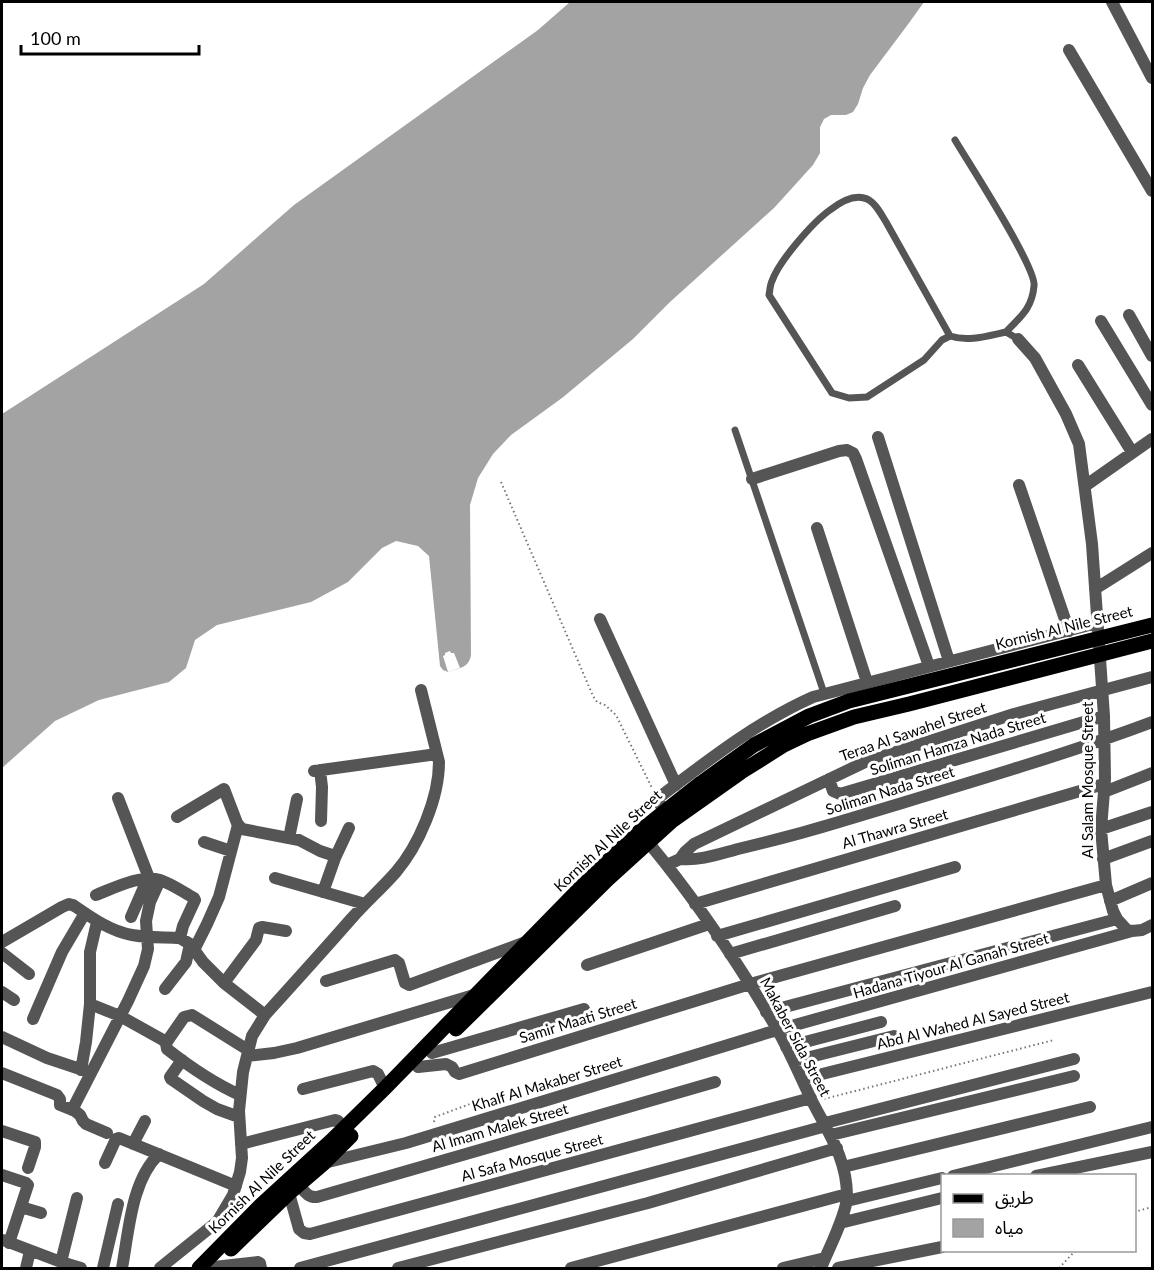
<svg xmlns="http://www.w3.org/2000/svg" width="1154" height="1270" font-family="Lato,'Noto Sans Arabic',sans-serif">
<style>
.water{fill:#a3a3a3}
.pier{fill:#fff}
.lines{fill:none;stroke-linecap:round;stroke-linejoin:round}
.path{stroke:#777;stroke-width:2;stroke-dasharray:1.5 3;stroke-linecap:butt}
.lane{stroke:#555;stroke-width:7}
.street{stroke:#555;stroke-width:12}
.primary{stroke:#000;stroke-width:15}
.labels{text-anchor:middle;stroke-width:6;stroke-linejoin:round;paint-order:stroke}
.street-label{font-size:15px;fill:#000;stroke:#fff}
</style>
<rect width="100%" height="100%" fill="#fff"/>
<!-- water -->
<path class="water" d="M570,2H924L909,23L870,75L863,88L858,104L853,112L846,115H831L824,119L820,127V153L813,165L774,208L670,302L633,339L562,398L511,435L493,454L478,478L470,505L471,655C469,668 459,668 448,672L443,670L440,666L429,556L418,546L396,541L382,548L348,582L311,602L217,625L195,640L186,668L169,682L99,700L55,721L2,768V414L204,284L294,205L538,30Z"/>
<!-- pier -->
<path class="pier" d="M450,651L451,653H454L460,668L448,672L443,656L445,655V653Z"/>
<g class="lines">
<!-- path -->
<path class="path" d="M501,482L593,696L597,702L605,705L616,715L652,788
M824,1099L1054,1040
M434,1122L435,1117L478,1101
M1134,1212L1152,1207
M1059,1268L1076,1250"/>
<!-- lane -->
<path class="lane" d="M955,140C968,162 1037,268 1034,286C1032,309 1020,317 1006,332
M950,336L886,222C881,214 874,200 864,198C853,195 839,203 830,210C813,222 779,261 772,281C770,285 770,290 769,295L832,393L849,398L867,397L924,360L942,340L950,336C968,342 987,336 1006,332L1018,339
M735,430L824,693"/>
<!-- street -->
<path class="street" d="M1112,2L1152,78
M1069,50L1152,191
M1129,315L1152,356
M1101,321L1152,405
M1018,339L1035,358L1066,414L1079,444L1092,544L1104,716L1105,779L1101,829L1106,885L1113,911L1117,919L1127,930L1132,931
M1078,365L1132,452
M878,437L949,661
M752,479L839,451L847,450L853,453L856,459L929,666
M1019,485L1069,631
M1085,486L1152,439
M817,528L867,682
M1095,589L1152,553
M600,619L676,785
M320,770L322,787L321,821
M314,771L437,754
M829,779L833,791L840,794L1104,716
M1104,792L1152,773
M118,798L149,878
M664,811L657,799C707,761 755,723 813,697L1097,623
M177,817L224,789L237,823L242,829L299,840L320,851L335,856V858L323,892
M1101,829L1152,812
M289,838L297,799
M204,842L231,851
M648,842C696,900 739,964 777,1029C790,1052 800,1076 811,1099C827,1131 847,1158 847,1196C847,1214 828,1250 821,1268
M335,858L349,828
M680,859C700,861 719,854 738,849C772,841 806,832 839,822C944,790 1050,760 1152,722
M1103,859L1152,841
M667,865L680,859L685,852L694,844L865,762L1014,714L1152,677
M275,878L365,904
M96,895C114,888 141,874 160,880C172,884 183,892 194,898L195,900L183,926L180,938
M1110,901L1152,883
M695,904L1104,784
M131,917L148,878
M717,936L955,867
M2,942L62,907L69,904L73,905C92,918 110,931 132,935C148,938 164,937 180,938L190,944L203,962L224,983L265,1015
M194,950L207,924L219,897L238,825
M2,953L29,974
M730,954L895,906
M587,965L709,924
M326,981L395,960L399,963L405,983L409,985L526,942
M224,983L256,940L259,928L262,927L286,931
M165,989L186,962L190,944
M2,992L14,1000
M90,1004L120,1016L163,1040L166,1043L167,1049C190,1067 213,1083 240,1095
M766,1012L1117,919
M33,1019L62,952L85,913
M2,1037L47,1058L86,1071
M166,1043L184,1017L192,1015L248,1050
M786,1047L881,1022
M432,1053L584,1009
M247,1056L274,1053L297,1048L474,995
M182,1060L170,1077L171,1079L203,1101L217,1109L239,1117
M794,1061L894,1036
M418,1067L446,1064L452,1067L455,1072L459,1074L750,984L1106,885
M81,1070L86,1042L90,1004V952L97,922
M2,1073L57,1095L60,1099V1105L75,1111L80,1115L83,1121L86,1124L107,1133
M802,1079L1152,992
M303,1089L373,1071L378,1074L385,1088
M72,1110L128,1001L144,966L148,949L146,921L150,902L160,880
M825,1123L1074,1059
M2,1131L35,1142V1147L28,1168
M831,1135L1074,1076
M133,1144L145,1121
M241,1144L335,1120L338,1121L344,1128
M105,1163L116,1139L119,1138L236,1186
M324,1163L406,1143L777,1030L1132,931L1142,930L1152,925
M843,1167L1090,1107
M2,1175L26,1183L28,1185L9,1243
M953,1176L1152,1127
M1036,1176L1152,1152
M298,1184C304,1191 308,1198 317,1197L715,1082
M289,1193L299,1229L304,1233L310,1234L811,1098
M847,1201L942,1178
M21,1207L41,1213
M840,1223L942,1198
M3,1240L61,1262L81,1268
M61,1262L77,1198
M214,1267L258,1262L260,1263L261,1268
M26,1268L30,1251
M103,1268L118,1204
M122,1268C129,1231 131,1181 159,1154
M160,1268L217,1222L233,1195L240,1172L242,1158L239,1111L243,1072L252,1036L265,1015C294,983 323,951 351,919C366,902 382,888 396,872C419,845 439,798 439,762L421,690
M300,1268L826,1126
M398,1268L648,1203L837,1148
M571,1268L847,1194
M783,1268L825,1258
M838,1268L942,1247"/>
<!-- primary -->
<path class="primary" d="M456,1029L608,879L673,820L741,772L784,745L807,734L854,717L909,704L1152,641
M231,1249L289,1193L324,1163L351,1136
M199,1268L261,1205L331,1141L385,1088L593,875L639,832L701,783L754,745L809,716L849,701L1152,625"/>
</g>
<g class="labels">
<!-- street labels -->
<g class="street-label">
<text transform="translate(1064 628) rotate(-14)" y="5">Kornish Al Nile Street</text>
<text transform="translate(913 732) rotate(-19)" y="5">Teraa Al Sawahel Street</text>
<text transform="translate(958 744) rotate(-17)" y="5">Soliman Hamza Nada Street</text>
<text transform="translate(1088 780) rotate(-90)" y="5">Al Salam Mosque Street</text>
<text transform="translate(890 791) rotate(-17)" y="5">Soliman Nada Street</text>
<text transform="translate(895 829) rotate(-16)" y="5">Al Thawra Street</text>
<text transform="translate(608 841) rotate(-43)" y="5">Kornish Al Nile Street</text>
<text transform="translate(951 966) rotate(-16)" y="5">Hadana Tiyour Al Ganah Street</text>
<text transform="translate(578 1021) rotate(-17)" y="5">Samir Maati Street</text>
<text transform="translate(973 1021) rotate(-14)" y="5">Abd Al Wahed Al Sayed Street</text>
<text transform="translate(795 1037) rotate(62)" y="5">Makaber Sida Street</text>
<text transform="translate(547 1084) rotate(-17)" y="5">Khalf Al Makaber Street</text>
<text transform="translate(500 1128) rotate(-16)" y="5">Al Imam Malek Street</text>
<text transform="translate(532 1158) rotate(-15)" y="5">Al Safa Mosque Street</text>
<text transform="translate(262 1182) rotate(-44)" y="5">Kornish Al Nile Street</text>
</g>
</g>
<!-- border -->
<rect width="1154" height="1270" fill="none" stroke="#000000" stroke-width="6"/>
<!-- legend -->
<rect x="941" y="1174" width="195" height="78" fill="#ffffff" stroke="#999999" stroke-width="1.5"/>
<rect x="953" y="1194" width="30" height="9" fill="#000000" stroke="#999999" stroke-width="1.5"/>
<text x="995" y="1204" font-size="18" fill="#000000">طريق</text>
<rect x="953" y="1219" width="30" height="18" fill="#a3a3a3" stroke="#999999" stroke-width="1.5"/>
<text x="995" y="1234" font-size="18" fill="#000000">مياه</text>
<!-- scale -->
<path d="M21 45v9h178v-9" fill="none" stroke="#000000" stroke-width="3"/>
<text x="30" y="45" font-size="18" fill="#000000" stroke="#ffffff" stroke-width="4.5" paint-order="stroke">100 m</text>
</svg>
